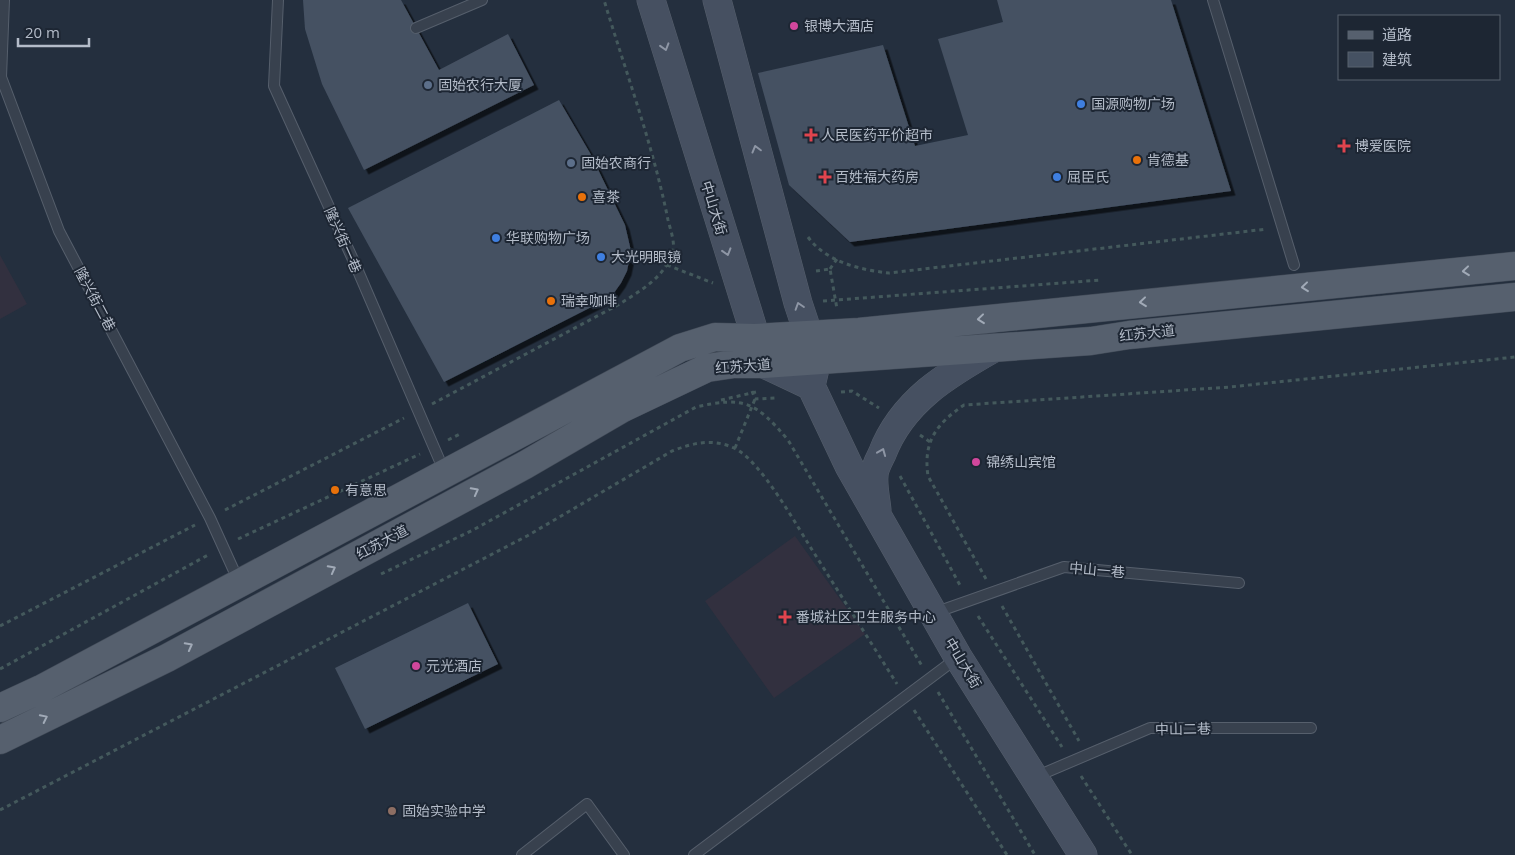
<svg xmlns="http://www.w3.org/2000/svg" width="1515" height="855" font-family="'Open Sans','Noto Sans SC',sans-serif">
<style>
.medical{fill:#32303f}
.building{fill:#455162;filter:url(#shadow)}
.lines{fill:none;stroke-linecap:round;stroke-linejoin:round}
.service-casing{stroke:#565f6c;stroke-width:12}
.secondary-casing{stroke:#565f6c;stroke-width:29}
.primary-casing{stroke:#414a57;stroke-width:29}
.path{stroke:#44595c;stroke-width:3;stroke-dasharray:4 4;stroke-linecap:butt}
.service{stroke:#38414e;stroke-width:10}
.secondary{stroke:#465061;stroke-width:28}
.primary{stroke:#56606e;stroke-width:28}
.oneway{stroke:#8e96a5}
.oneway2{stroke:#a1aab7}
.hotel-dot{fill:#d1479c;stroke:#1d2633;stroke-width:2}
.service-dot{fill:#5c6f8a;stroke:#1d2633;stroke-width:2}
.shop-dot{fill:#3f7fe0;stroke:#1d2633;stroke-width:2}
.health-dot{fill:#e0444e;stroke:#1d2633;stroke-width:2}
.food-dot{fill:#e8710a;stroke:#1d2633;stroke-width:2}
.education-dot{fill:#8d6e63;stroke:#1d2633;stroke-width:2}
.labels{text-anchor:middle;stroke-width:4;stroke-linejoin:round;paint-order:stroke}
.poi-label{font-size:14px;fill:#b4bcc9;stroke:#1d2633;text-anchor:start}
.street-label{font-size:14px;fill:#b4bcc9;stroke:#1d2633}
</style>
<defs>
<filter id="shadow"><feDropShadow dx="4.5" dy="4.5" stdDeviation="0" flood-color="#0009"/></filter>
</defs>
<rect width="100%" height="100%" fill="#242f3e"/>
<!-- medical -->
<path class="medical" d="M0,255L27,304L0,319Z
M795,536L865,634L774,698L705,601Z"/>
<!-- building -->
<path class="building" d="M303,0H401L439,70L508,34L534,85L364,170L322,84L305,29Z
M997,0H1171L1231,191L850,242L789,185L758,73L883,45L915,146L968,135L938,39L1003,22Z
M559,100L590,153L625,225L631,251L627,271L621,283L611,297L444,382L348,208Z
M468,603L498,664L365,729L335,668Z"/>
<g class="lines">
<!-- service casing -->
<g class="service-casing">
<path id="service" d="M4,0L1,77L59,231L210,518L239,582
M278,0L274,86L355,264L445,473
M1213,0L1294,265
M416,28L482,0
M934,613L1064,567L1239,583
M1035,777L1150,728H1311
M522,855L587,804L624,855
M694,855L957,658"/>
</g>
<!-- secondary casing -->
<g class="secondary-casing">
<path id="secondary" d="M651,0L764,364L811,386
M717,0L798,303L817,360L811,386L849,466L958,657L1083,855
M877,510C876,499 873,487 874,476C874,469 879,460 882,454C902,401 948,374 994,348"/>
</g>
<!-- primary casing -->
<g class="primary-casing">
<path id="primary" d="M0,708L41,689L680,348L715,337L755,338L859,332L1515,266
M0,740L167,658L525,465L623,408L707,368L734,364H764L1091,341L1129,335L1515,297"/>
</g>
<!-- path -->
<path class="path" d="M808,237C826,262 861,270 889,273L1267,229
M667,265L713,283
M830,269L837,259
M816,271L830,269L837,309
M823,301L1101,280
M752,391L755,399L775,398
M841,392L852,391L879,408
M721,400L756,392
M432,404L618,305C640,291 666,277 673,250C675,242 670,228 668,220C653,145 626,73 604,0
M920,435L930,442
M448,440L460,434
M735,448L755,399
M900,476L961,587
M225,510L404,418
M238,539L420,454
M381,574L473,530L696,407C744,396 756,402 788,440L922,666
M986,579L928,476C923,442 936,424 964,405L1230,387L1515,357
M1002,606L1079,741
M978,616L1062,747
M0,626L195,525
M0,669L208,555
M938,692L1035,855
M914,710L1007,855
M1081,776L1132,855
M0,810L527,536L672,451C693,443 712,438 734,448C761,460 799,530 816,556C843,599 870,641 897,684"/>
<!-- service -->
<use href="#service" class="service"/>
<!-- secondary -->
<use href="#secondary" class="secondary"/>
<!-- primary -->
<use href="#primary" class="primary"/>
</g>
<!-- one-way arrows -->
<defs><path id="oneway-chevron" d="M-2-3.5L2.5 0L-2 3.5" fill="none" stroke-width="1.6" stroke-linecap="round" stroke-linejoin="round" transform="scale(1.25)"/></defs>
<g class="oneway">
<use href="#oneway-chevron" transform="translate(665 47) rotate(73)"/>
<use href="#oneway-chevron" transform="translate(756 149) rotate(-105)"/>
<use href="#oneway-chevron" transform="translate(727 252) rotate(73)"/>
<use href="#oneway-chevron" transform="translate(799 306) rotate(-108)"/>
<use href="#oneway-chevron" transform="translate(882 452) rotate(-68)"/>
</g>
<g class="oneway2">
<use href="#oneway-chevron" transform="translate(1466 271) rotate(174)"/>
<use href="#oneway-chevron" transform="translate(1305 287) rotate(174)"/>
<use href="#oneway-chevron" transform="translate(1143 302) rotate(174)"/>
<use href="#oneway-chevron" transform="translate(981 319) rotate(174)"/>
<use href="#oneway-chevron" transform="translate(475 491) rotate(-28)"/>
<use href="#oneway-chevron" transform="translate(332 569) rotate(-28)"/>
<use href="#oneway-chevron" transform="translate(189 646) rotate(-28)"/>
<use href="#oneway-chevron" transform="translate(44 718) rotate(-26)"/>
</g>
<!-- markers -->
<g class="hotel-dot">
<circle cx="794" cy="26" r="5"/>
<circle cx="976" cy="462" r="5"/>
<circle cx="416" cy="666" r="5"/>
</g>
<g class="service-dot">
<circle cx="428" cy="85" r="5"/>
<circle cx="571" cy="163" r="5"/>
</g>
<g class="shop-dot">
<circle cx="1081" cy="104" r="5"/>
<circle cx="1057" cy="177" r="5"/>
<circle cx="496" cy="238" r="5"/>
<circle cx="601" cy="257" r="5"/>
</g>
<g class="health-dot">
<path d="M808.5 127.5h5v5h5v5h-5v5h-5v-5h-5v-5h5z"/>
<path d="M1341.5 138.5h5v5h5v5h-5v5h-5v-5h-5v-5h5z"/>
<path d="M822.5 169.5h5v5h5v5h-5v5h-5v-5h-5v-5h5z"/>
<path d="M782.5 609.5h5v5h5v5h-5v5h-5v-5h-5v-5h5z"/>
</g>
<g class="food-dot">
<circle cx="1137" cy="160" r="5"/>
<circle cx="582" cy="197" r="5"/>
<circle cx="551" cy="301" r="5"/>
<circle cx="335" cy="490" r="5"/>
</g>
<circle class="education-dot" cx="392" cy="811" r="5"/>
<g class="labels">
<!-- poi labels -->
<g class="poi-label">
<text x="804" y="31">银博大酒店</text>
<text x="438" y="90">固始农行大厦</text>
<text x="1091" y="109">国源购物广场</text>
<text x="821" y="140">人民医药平价超市</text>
<text x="1355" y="151">博爱医院</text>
<text x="1147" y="165">肯德基</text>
<text x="581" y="168">固始农商行</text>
<text x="835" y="182">百姓福大药房</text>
<text x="1067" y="182">屈臣氏</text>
<text x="592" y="202">喜茶</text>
<text x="506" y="243">华联购物广场</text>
<text x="611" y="262">大光明眼镜</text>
<text x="561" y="306">瑞幸咖啡</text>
<text x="986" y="467">锦绣山宾馆</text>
<text x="345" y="495">有意思</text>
<text x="796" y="622">番城社区卫生服务中心</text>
<text x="426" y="671">元光酒店</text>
<text x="402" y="816">固始实验中学</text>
</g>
<!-- street labels -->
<g class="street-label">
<text transform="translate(714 208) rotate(73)" y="5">中山大街</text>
<text transform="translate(343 240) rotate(66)" y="5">隆兴街一巷</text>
<text transform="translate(95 299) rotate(62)" y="5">隆兴街二巷</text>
<text transform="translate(1147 333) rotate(-6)" y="5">红苏大道</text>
<text transform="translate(743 366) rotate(-4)" y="5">红苏大道</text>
<text transform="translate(382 542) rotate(-28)" y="5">红苏大道</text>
<text transform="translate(1097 570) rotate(5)" y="5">中山一巷</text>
<text transform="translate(963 663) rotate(59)" y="5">中山大街</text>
<text transform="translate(1183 729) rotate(-1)" y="5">中山二巷</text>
</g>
</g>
<!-- legend -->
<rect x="1338" y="15" width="162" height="65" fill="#1d2633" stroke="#59626f"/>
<rect x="1348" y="31" width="25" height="8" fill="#56606e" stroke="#59626f"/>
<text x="1382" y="40" font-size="15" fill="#b4bcc9">道路</text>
<rect x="1348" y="52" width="25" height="15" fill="#455162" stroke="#59626f"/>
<text x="1382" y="65" font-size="15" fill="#b4bcc9">建筑</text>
<!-- scale -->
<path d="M18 38v8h71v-8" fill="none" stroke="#b4bcc9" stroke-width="2.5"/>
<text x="25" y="38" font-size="15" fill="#b4bcc9" stroke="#1d2633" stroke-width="4" paint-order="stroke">20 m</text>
</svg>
